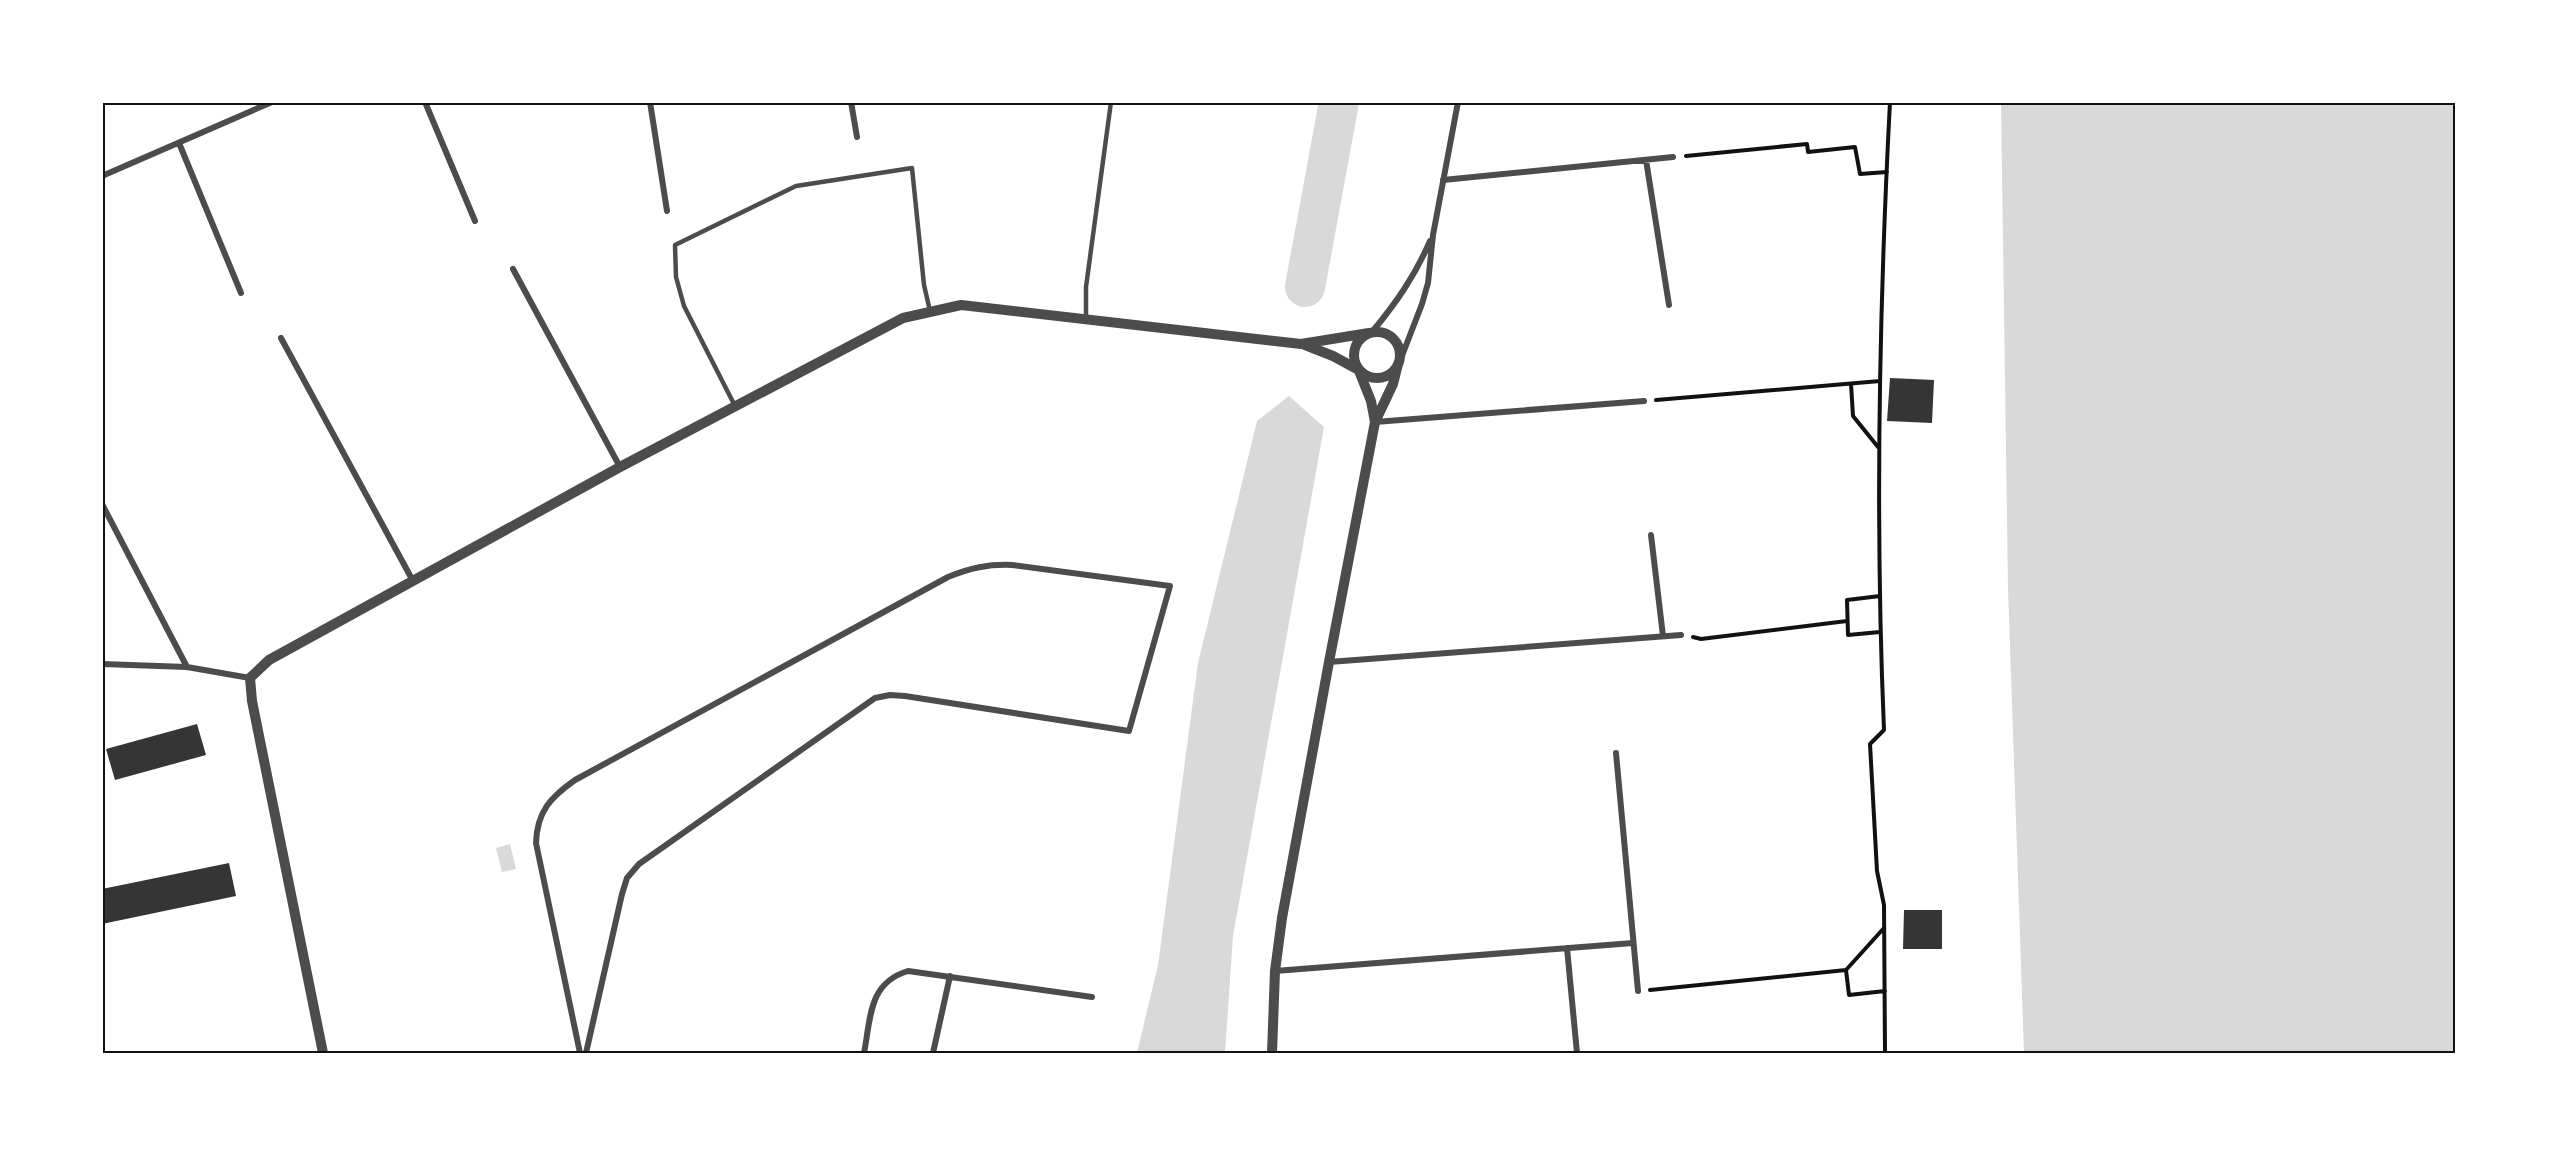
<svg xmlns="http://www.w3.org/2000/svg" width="2557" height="1155" font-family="Barlow,sans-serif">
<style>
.water{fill:#d9d9d9}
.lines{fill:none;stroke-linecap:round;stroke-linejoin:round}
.river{stroke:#d9d9d9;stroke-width:40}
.building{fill:#353535}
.path{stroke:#111;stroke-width:4}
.service{stroke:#4c4c4c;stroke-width:4.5}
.minor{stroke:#4c4c4c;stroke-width:6}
.tertiary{stroke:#4c4c4c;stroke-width:10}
.neatline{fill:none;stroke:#111;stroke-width:2}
</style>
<rect width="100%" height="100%" fill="#fff"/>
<!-- water -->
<path class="water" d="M2001,102H2455V1053H2024L2008,588Z
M1289,396L1324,427L1233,936L1225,1053H1137L1158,965L1198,663L1257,421Z
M510,844L516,869L502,872L496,848Z"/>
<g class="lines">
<!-- river -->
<path class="river" d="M1305,287L1339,102"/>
</g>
<!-- building -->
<path class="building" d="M1890,378L1934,380L1932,423L1887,421Z
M197,724L206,755L115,780L106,749Z
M229,863L236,896L102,924V889Z
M1904,910H1942V949H1903Z"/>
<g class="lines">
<!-- path -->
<path class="path" d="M1686,156L1807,144L1808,152L1855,147L1860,174L1887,172
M1851,384L1853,416L1878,447
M1656,400L1880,381
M1880,596L1847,600L1848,635L1880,632
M1693,637L1701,639L1847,621
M1884,928L1846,970L1849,995L1885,991
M1650,990L1846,970
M1885,1053L1884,905L1877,871L1870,744L1884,730C1875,521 1879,311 1890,102"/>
<!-- service -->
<path class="service" d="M1086,319V287L1111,102
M735,406L684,306L676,277L675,245L796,186L912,168L924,285L930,311"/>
<!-- minor -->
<path class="minor" d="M425,102L475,221
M650,102L667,211
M851,102L857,137
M179,143L241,293
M1646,160L1669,305
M102,176L272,102
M1443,180L1673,157
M513,269L620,467
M1372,332C1396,303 1415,276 1430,241
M281,338L413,581
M1400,361L1422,304L1428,283L1433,235L1458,102
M1375,422L1644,401
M102,504L187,667
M1651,535L1663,636
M1329,662L1681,635
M102,664L187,667L250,678
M1616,753L1638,991
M1567,948L1577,1053
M1275,971L1633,943
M580,1053L536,843C537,811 551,797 575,780L948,577C970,568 988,564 1012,565L1170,586L1129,731L905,696L890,695L875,698L639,864L627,878L622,894L586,1053
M864,1053C871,1018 868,983 908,971L1092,997
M933,1053L950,976"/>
<!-- tertiary -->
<path class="tertiary" d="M1354 355a23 23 0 1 1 46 0a23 23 0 1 1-46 0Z
M1305,345L1333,356L1357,369
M1359,371L1371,401L1375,422
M323,1053L252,701L250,678L269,660L620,467L903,318L961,305L1301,344L1369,333
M1272,1053L1275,971L1282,918L1329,662L1375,422L1393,384L1398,364"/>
</g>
<!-- border -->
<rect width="2557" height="1155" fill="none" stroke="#ffffff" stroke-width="207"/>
<rect x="104" y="104" width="2350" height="948" class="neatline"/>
</svg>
